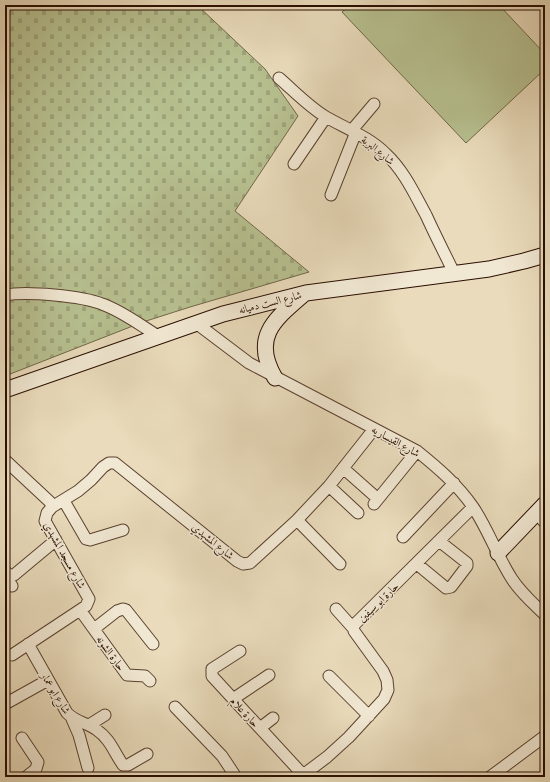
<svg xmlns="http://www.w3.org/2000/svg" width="550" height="782" font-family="Vollkorn,Amiri,serif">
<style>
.grass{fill:#b7c090;stroke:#706748}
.cemetery{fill:url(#cemetery-stones);stroke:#706748}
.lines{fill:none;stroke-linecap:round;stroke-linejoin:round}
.street-casing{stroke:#5a412f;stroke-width:13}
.secondary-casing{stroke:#2a0e00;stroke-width:17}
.street{stroke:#f1e8d3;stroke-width:11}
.secondary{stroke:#f1e8d3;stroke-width:15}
.labels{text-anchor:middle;stroke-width:3;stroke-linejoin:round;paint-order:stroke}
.street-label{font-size:11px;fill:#2a0e00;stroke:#f1e8d3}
</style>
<defs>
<pattern id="cemetery-stones" width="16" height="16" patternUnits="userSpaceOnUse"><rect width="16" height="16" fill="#b7c090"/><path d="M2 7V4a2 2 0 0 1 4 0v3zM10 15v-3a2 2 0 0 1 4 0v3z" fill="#9ea47a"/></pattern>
</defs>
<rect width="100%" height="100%" fill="#e9dbbb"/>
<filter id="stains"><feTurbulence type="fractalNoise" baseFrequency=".005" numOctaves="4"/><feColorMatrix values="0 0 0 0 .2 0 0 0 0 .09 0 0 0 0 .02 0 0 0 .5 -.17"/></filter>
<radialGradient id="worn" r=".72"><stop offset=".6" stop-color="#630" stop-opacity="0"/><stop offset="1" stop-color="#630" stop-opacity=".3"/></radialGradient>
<!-- grass -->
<path class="grass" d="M350,5H499L545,54V69L466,143L342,12Z"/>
<!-- cemetery -->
<path class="cemetery" d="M5,5H197L265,69L298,116L235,211L309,272L190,307L143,322L5,376Z"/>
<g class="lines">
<!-- street casing -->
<g class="street-casing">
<path id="street" d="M279,78C294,91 309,107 326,117C347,129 369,137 386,154C404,171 414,193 426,215C435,235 445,254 454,273
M352,130L374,104
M294,164L326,117
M331,195L356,132
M5,295C27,291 82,296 102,304C122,311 140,325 158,336
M196,323L249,363L417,451C438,468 458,485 473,507C488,529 497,556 512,579C521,593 533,603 545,615
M5,460L50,502L52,507L47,513L45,521L89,599L86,606L12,655
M343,468L378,499
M329,486L358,513
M64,501L86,539L90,540L123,530
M374,504L417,451
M52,507L78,491L91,480L103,467L109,463H115L237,561L243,564L250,563L297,520L329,486L374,429
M537,513L545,523
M297,520L340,564
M403,537L454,483
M417,564L446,588L451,587L467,566V563L439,541
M5,571L9,575H14L56,540
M5,576L12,586
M336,609L353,628
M80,610L127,675L145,676L150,681
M94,629L117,611L123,609L126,610L153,644
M28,644L67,713C77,723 86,722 97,730C110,739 114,752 123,765H128L147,754
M240,651L212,669V676L305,777
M329,676L369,716
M233,699L269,675
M5,704L48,680
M175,707L222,756L236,777
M72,719L79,735L88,768
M89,725L105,715
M260,728L273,718
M22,738L38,762L36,769L26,777
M303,775L327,757L349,737L384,699L388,690L387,680L383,671L354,631L353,626L473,507
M490,777L545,736"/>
</g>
<!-- secondary casing -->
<g class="secondary-casing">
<path id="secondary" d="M275,378C251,337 275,319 304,294
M5,390L223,314L306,293L489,269L524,261L545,255
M498,553L545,504"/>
</g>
<!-- street -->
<use href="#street" class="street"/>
<!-- secondary -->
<use href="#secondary" class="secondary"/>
</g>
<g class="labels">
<!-- street labels -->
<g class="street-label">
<text transform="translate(378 150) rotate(39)" y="4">شارع البربة</text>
<text transform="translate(270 302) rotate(-14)" y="4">شارع الست دميانه</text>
<text transform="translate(396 441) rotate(29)" y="4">شارع القيساريه</text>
<text transform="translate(213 541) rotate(39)" y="4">شارع المشهدي</text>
<text transform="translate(65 555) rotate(61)" y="4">شارع مسجد المشهدي</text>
<text transform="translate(378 602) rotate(-44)" y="4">حارة ابو سيفين</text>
<text transform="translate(111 653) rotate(54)" y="4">حارة الشونه</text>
<text transform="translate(56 693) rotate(59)" y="4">شارع ابو عمار</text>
<text transform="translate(245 712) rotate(47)" y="4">حارة علام</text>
</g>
</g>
<!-- margin -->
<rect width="550" height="782" fill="none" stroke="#e9dbbb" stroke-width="20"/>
<rect x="6" y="6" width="538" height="770" fill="none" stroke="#2a0e00" stroke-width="2"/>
<rect x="10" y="10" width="530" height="762" fill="none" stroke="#2a0e00"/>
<rect width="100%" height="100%" filter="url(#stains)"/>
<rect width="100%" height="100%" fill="url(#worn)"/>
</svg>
